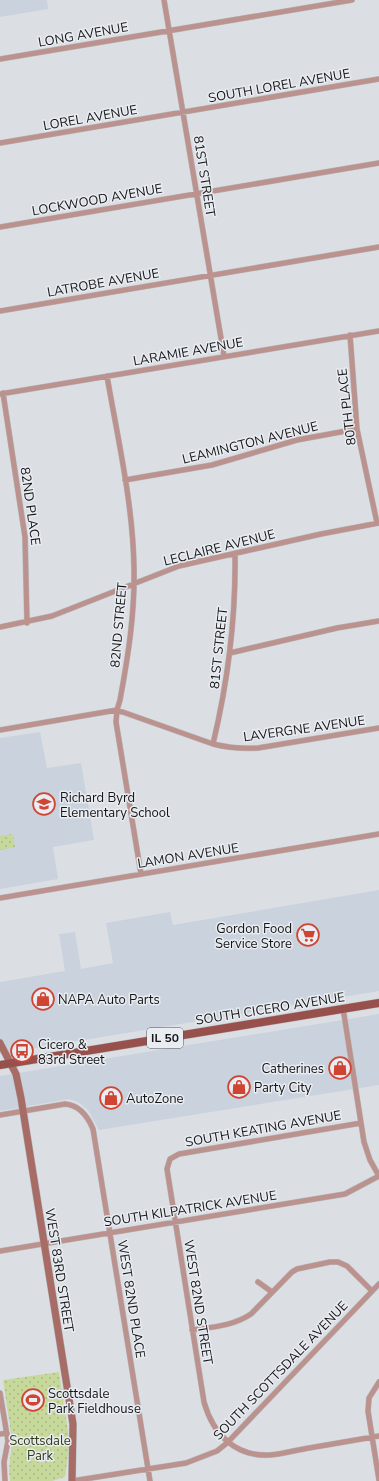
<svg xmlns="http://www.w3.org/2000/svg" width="379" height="1481" font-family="'Nunito Sans',sans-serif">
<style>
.built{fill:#c9d2dd}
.park{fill:url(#park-dots)}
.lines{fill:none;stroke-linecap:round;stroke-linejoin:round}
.street-casing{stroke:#b7bbbf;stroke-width:6}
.secondary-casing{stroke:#b7bbbf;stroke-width:8}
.primary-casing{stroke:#b7bbbf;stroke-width:9}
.street{stroke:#bc928e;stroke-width:5}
.secondary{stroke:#a86c67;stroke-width:7}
.primary{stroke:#98504c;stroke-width:8}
.labels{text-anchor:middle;stroke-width:3;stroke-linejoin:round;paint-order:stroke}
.shield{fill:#e9ecf1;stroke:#545658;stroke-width:1}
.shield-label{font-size:12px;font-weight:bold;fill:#141516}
.street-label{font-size:13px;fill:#141516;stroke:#e9ecf1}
.poi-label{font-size:13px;fill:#141516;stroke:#e9ecf1;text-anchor:start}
.park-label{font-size:13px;fill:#333c18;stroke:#e9ecf1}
</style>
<defs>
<pattern id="park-dots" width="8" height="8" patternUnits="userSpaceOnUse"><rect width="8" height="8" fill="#c6d89a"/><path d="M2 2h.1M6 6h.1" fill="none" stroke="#a9b884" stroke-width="1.8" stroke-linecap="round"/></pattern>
</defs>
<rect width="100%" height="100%" fill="#dbdfe4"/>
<!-- built -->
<path class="built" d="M0,0H47L48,9L0,17Z
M40,732L47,768L81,763L94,840L53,847L58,879L0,889V738Z
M379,890V991L0,1054V982L65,971L59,934L75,932L81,969L113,963L106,923L170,912L173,925Z
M379,1014V1085L99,1130L88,1110L78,1102L69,1099L0,1111V1076Z"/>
<!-- park -->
<path class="park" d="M13,834L15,847L0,850V836Z
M59,1372L68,1431L69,1447L65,1477L52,1481H10L9,1470L12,1440L3,1380Z"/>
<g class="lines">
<!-- street casing -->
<g class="street-casing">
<path id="street" d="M164,0L224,356
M0,59L352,0
M0,143L379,79
M0,227L379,163
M0,311L379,247
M350,335L357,429L377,523
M107,376C118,440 133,504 134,568C135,613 128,657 120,700L117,710L116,722L141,874
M3,393L25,537L27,623
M0,394L379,331
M125,480L212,465L297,440L357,429
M0,627L52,616L179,566L321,534L379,523
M230,653L337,628L379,621
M0,730L117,710L213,744C229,748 242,749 258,748L379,728
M213,744C228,681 236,617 235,553
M0,898L379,834
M343,1008L364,1142L370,1160L379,1176
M0,1115L65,1104C79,1105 88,1117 93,1129L150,1481
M361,1123L179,1154L170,1159L167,1169L204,1402C213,1434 235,1457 270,1455C283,1454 296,1450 309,1448C332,1444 356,1440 379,1436
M0,1251L345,1194L379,1176
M258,1282L272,1292
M192,1330C213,1327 233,1326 251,1314L292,1272L297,1269L330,1262H338L347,1266L372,1291
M379,1382L369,1398L368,1411L379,1480
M0,1393L8,1441L4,1462L5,1481
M0,1434L7,1433
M72,1481L186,1463L217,1451L227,1443L379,1284"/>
</g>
<!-- secondary casing -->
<g class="secondary-casing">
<path id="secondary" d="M0,1043L16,1074L21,1098L73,1424L72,1481"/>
</g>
<!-- primary casing -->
<g class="primary-casing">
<path id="primary" d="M0,1065L379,1003"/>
</g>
<!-- street -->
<use href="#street" class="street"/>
<!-- secondary -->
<use href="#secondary" class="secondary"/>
<!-- primary -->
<use href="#primary" class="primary"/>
</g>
<!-- icons -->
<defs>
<g id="school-ring" transform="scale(1.15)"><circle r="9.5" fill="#e9ecf1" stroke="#d04432" stroke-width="1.5"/><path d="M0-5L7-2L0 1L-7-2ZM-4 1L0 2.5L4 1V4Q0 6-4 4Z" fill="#d04432"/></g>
<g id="supermarket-ring" transform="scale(1.15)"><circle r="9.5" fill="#e9ecf1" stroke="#d04432" stroke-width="1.5"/><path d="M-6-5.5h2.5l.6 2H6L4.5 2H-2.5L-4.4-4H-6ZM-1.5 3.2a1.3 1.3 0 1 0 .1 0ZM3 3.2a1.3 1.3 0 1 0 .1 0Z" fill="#d04432"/></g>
<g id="shop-ring" transform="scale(1.15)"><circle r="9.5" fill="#e9ecf1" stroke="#d04432" stroke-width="1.5"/><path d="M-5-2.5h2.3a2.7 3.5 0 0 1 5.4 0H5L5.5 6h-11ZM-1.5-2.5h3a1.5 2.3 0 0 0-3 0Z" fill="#d04432"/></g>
<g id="bus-ring" transform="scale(1.15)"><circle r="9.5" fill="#e9ecf1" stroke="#d04432" stroke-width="1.5"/><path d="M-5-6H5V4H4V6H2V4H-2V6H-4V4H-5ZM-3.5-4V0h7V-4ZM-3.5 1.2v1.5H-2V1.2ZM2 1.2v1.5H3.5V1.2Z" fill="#d04432"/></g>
<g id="stadium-ring" transform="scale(1.15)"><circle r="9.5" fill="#e9ecf1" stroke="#d04432" stroke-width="1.5"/><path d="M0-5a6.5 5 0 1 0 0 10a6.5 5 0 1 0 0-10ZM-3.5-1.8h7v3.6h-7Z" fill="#d04432"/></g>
</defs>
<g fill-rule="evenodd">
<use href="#school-ring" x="44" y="804"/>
<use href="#supermarket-ring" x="308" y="935"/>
<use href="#shop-ring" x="43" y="999"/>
<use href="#bus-ring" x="22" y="1051"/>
<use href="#shop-ring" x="340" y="1068"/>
<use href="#shop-ring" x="239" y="1087"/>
<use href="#shop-ring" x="111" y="1098"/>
<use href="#stadium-ring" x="33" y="1400"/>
</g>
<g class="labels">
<!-- shield labels -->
<rect class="shield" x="147" y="1028" width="36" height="20" rx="3"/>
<g class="shield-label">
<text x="165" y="1042">IL 50</text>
</g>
<!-- street labels -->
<g class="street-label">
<text transform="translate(83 34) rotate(-10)" y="5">LONG AVENUE</text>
<text transform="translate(279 85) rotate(-10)" y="5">SOUTH LOREL AVENUE</text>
<text transform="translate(90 117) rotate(-10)" y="5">LOREL AVENUE</text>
<text transform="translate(205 176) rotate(81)" y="5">81ST STREET</text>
<text transform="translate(97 199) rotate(-10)" y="5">LOCKWOOD AVENUE</text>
<text transform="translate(103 282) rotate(-10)" y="5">LATROBE AVENUE</text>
<text transform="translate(188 351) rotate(-10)" y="5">LARAMIE AVENUE</text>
<text transform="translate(346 407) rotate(-97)" y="5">80TH PLACE</text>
<text transform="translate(250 442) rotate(-14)" y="5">LEAMINGTON AVENUE</text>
<text transform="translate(31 506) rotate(82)" y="5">82ND PLACE</text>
<text transform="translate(219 547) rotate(-14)" y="5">LECLAIRE AVENUE</text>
<text transform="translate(118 625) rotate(-85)" y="5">82ND STREET</text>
<text transform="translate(218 648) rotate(-84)" y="5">81ST STREET</text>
<text transform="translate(304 728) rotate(-8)" y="5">LAVERGNE AVENUE</text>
<text transform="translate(188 855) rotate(-9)" y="5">LAMON AVENUE</text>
<text transform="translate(270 1008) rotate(-9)" y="5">SOUTH CICERO AVENUE</text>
<text transform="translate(263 1128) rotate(-10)" y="5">SOUTH KEATING AVENUE</text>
<text transform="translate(190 1208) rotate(-9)" y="5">SOUTH KILPATRICK AVENUE</text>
<text transform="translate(60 1270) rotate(81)" y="5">WEST 83RD STREET</text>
<text transform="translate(132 1299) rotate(81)" y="5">WEST 82ND PLACE</text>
<text transform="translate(199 1302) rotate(81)" y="5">WEST 82ND STREET</text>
<text transform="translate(280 1370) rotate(-46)" y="5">SOUTH SCOTTSDALE AVENUE</text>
</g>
<!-- poi labels -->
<g class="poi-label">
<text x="60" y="802">Richard Byrd<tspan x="60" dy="15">Elementary School</tspan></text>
<text x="292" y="933" text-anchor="end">Gordon Food<tspan x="292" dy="15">Service Store</tspan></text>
<text x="58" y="1004">NAPA Auto Parts</text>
<text x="38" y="1049">Cicero &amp;<tspan x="38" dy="15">83rd Street</tspan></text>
<text x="324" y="1073" text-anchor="end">Catherines</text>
<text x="254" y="1092">Party City</text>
<text x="126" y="1103">AutoZone</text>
<text x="48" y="1398">Scottsdale<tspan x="48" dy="15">Park Fieldhouse</tspan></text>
</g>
<!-- park labels -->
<g class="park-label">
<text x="40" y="1445">Scottsdale<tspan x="40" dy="15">Park</tspan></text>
</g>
</g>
</svg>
